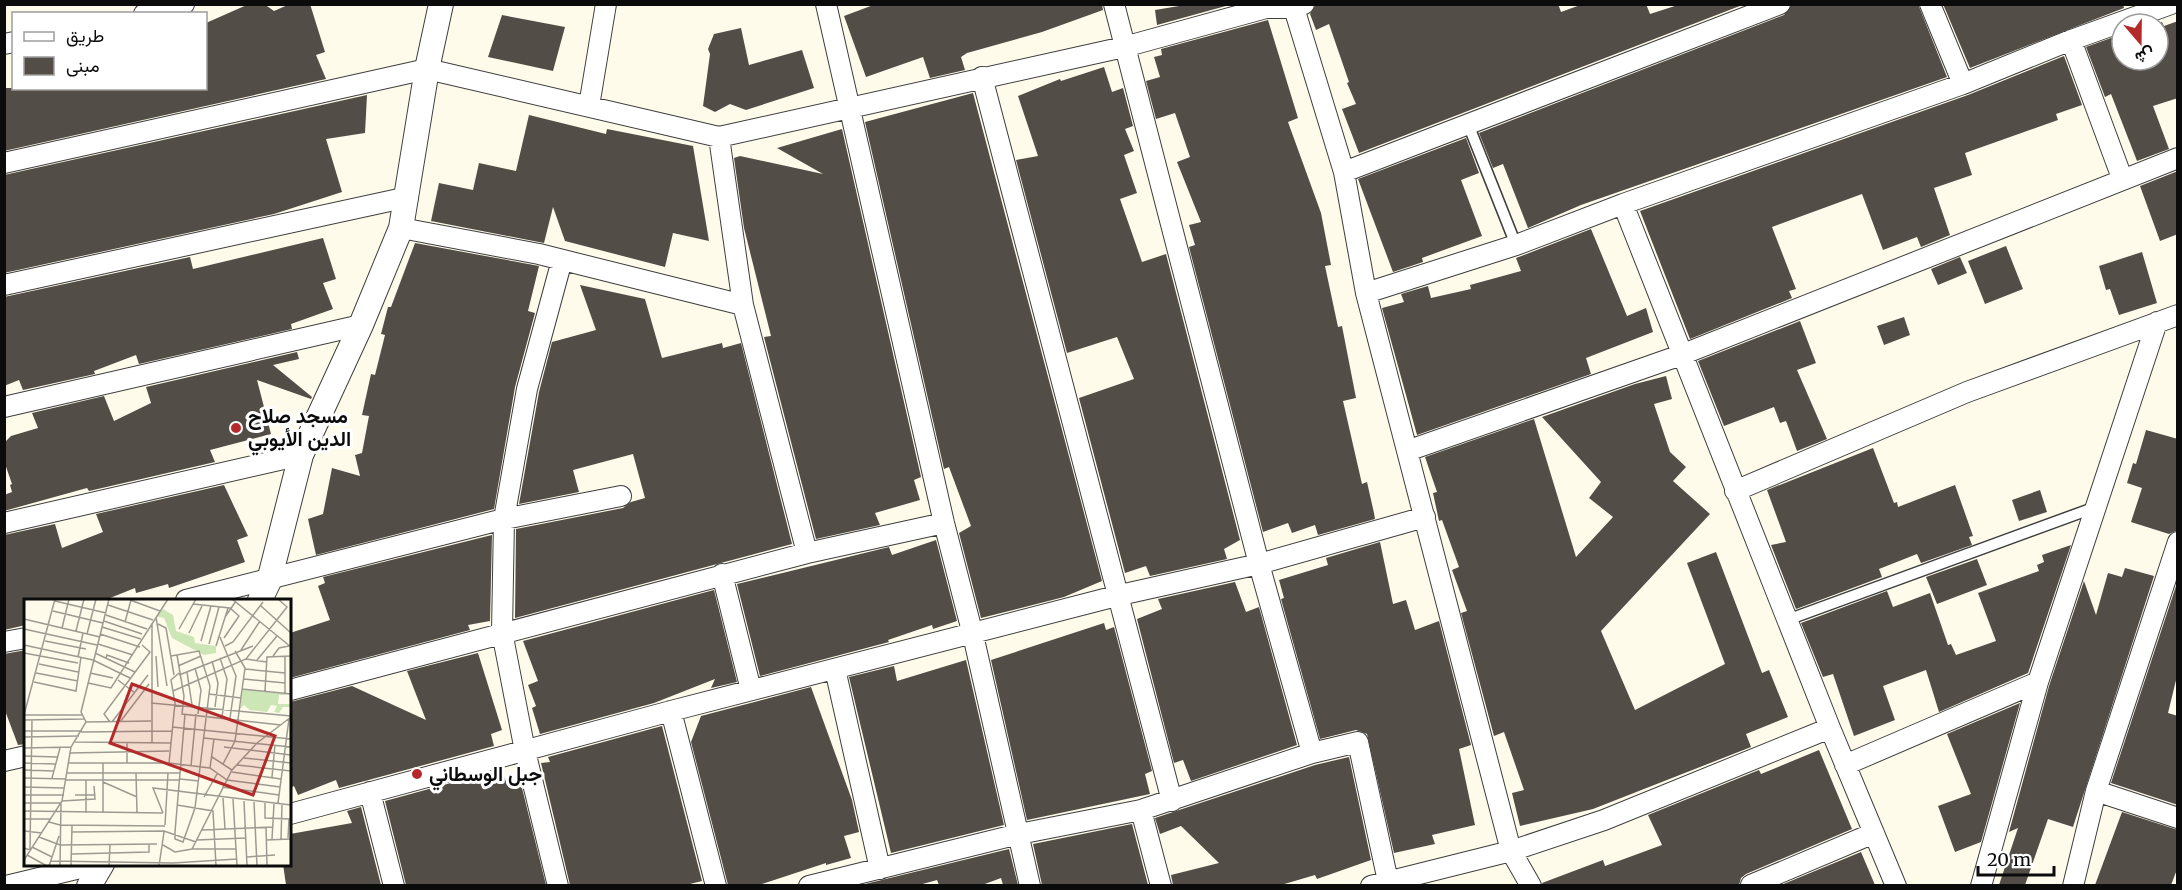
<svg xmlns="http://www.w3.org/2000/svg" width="2182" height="890" font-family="Merriweather,Vazirmatn,serif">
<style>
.building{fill:#534d48}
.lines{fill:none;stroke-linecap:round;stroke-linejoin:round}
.service-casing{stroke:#3e3e3e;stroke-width:13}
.minor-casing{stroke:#3e3e3e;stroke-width:22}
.tertiary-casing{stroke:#3e3e3e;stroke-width:26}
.service{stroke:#fff;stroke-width:10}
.minor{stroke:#fff;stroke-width:20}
.tertiary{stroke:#fff;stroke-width:24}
.poi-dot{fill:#b42a2b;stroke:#fff;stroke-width:2}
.labels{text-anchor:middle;stroke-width:6;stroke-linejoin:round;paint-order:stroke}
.poi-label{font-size:20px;font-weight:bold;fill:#0b0b0b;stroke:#fff;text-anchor:start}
.inset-road{fill:none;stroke:#9d9b91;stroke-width:1.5}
.view{fill:#b42a2b;fill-opacity:0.15;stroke:#b42a2b;stroke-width:3}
.inset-edge{fill:none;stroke:#0b0b0b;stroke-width:3}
</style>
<rect width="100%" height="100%" fill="#fefbea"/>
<!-- building -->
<path class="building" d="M249,4H264L274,11L290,4H310L325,52L316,55L326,79L4,151V88H206V23Z
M876,4H1102L1103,10L1042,32L967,53L961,57L965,70L930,78L923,57L866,77L844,16Z
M1191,4H1233L1157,25L1155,10Z
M1316,4H1558L1561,12L1583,4H1646L1650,14L1681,4H1745L1359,153L1342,109L1356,104L1347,83L1349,82L1329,24L1316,30L1310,14Z
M1792,4H1918L1947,77L1581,205L1528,228L1503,164L1493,168L1479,133L1784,15Z
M1943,4H2123L2124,8L1970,68Z
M502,15L565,27L553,71L488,57Z
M1268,20L1298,118L1288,122L1321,213L1331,265L1325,266L1338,327L1342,326L1356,398L1343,401L1362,484L1367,482L1374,513L1375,519L1318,535L1315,525L1292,533L1288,523L1263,532L1189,247L1195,245L1189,225L1201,222L1177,162L1190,157L1175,113L1156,119L1146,81L1160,77L1154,57L1162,55L1161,49Z
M2178,21V98L2153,106L2169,149L2137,161L2111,94L2105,97L2086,47L2122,34V60H2158L2156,24L2162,22L2164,26Z
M741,28L749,65L802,50L814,88L746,110L730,104L715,112L703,106L710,54L708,49L714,34Z
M2064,56L2082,105L2056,114L2058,120L1965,153L1972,175L1934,188L1950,235L1921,247L1917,237L1883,250L1862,194L1772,227L1796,289L1789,291L1792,298L1690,339L1640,211L1968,95Z
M1104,67L1112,92L1123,88L1133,126L1125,129L1134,151L1124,155L1137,193L1120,199L1142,262L1166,254L1240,540L1224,549L1227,559L1150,576L1146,566L1125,573L1079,398L1134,379L1117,337L1067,353L1016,160L1038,156L1018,96L1060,79L1061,81Z
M973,93L1102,581L1064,597L981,618L959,533L971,526L949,467L944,469L865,122Z
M367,95L365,133L326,139L342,192L274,214L4,273V175Z
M529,115L606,134L607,129L693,146L709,241L673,233L665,267L565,241L553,207L544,243L431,221L439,183L473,190L479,163L516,171Z
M842,129L921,477L914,480L920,500L875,513L880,525L816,539L764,337L771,336L744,228L734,158L740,156L823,174L777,148Z
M1466,138L1479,173L1461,180L1482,236L1422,258L1423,262L1393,272L1358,179Z
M2178,171V234L2160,241L2140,186Z
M1591,229L1627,316L1646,308L1653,332L1586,358L1591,374L1417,435L1382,308L1404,302L1401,294L1428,286L1431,298L1471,289L1470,285L1521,271L1516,258Z
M323,238L336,279L323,283L333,309L291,324L292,329L139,364L136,355L94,371L95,374L23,390L19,380L4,386V297L190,257L193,269Z
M415,243L539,266L528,311L535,313L515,387L494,509L316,555L308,519L323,514L332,468L360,476L355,455L362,453L369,416L362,415L371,374L375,375L385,335L381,334L388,307H391Z
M2006,246L2023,289L1985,304L1968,261Z
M2142,252L2157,303L2119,315L2110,289L2106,290L2099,266Z
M1960,257L1967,273L1938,285L1931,269Z
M580,285L645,299L662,358L722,343L723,348L741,343L792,544L515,618L516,529L623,508L631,502L645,498L633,454L573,470L579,492L519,504L539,392L552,342L596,330Z
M1904,317L1910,335L1884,345L1877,326Z
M1800,321L1816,363L1797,370L1827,439L1797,451L1786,421L1780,423L1774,407L1724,426L1698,361Z
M297,352L299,359L273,365L312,397L311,399L257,380L271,434L210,450L215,462L89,491L87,488L4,511V495L12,492L10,485L12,484L4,461V443L11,436L38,428L32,413L104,396L114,421L151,403L146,387Z
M1666,376L1672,399L1654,404L1670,452L1686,467L1673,481L1710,514L1601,631L1635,710L1725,664L1687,563L1716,552L1762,673L1769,670L1788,717L1746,734L1751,747L1593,809L1520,826L1512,793L1524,790L1504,732L1494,736L1461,613L1467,611L1452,570L1459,567L1442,520L1439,521L1433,493L1437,492L1425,457L1534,419L1576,557L1613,517L1589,498L1601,482L1542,417L1635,384Z
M2146,430L2178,439V530L2169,534L2131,522L2142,488L2127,483L2133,463L2136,464Z
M1873,448L1894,503L1897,502L1898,507L1955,485L1973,536L1969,537L1972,545L1921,563L1917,554L1879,569L1882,577L1796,609L1771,545L1786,542L1767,490Z
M224,485L248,536L237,540L245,562L169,588L168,584L136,593L135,588L105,600H26V625L4,630V535L55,524L62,548L103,532L96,514Z
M2040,490L2047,512L2019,521L2012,500Z
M492,535L490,621L468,625L470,630L290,678V633L330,620L318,586L325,583L323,577Z
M936,540L957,621L933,629L932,625L888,640L889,642L760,676L737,584L889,547L892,555Z
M1380,542L1393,604L1406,600L1415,630L1439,621L1471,745L1459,749L1475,825L1432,835L1435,844L1394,853L1367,734L1356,730L1320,739L1281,599L1284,598L1279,580L1328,565L1326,558Z
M2071,545L2028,673L1939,712L1926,670L1883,686L1895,720L1854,736L1833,674L1823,677L1801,623L1887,591L1893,607L1930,593L1948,645L1951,644L1956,655L1996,641L1978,593L2039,571L2037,565L2044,562L2042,555Z
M1977,559L1987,585L1937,604L1926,577Z
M2125,568L2154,576L2073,827L2048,819L2025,885H1999L2018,828L2009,832L2049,686L2084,581L2096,615L2108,573L2122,577Z
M1235,582L1246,612L1259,607L1297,745L1191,781L1183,760L1174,763L1137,619L1162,609L1158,599Z
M2177,583L2178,672L2168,713L2178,716V805L2111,783Z
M714,590L737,682L711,688L715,679L654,703L540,734L532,708L536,706L528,685L538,681L523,641Z
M1104,623L1106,630L1114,627L1152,771L1145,774L1150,794L1027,820L991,660Z
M26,650V744L18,745L4,708V654Z
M478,653L502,730L491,734L494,746L339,788L336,780L298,795L294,786L290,788V702L352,686L426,720L407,671Z
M966,660L1004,825L891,853L849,677L894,666L897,681Z
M811,687L852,800L859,832L844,836L851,858L826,865V863L759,885H728L691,742L701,716Z
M2020,703L1981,842L1955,852L1938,806L1971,794L1947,734Z
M662,726L702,881L686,885H570L541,763L550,762L548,757Z
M1819,750L1852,829L1746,874L1741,878L1739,885H1543L1542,883L1603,860L1605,866L1662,845L1648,815L1759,770L1761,774Z
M1349,757L1371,860L1317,879L1315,875L1281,885H1173L1171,875L1219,863L1181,826L1160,834L1155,818L1315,765Z
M502,769L507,785L521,784L546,885H406L385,801Z
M361,807L381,885H286L283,864H290V834L352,823L347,811Z
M2122,812L2178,830V867L2171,885H2095Z
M1132,824L1148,885H1042L1033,844Z
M1009,849L1018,885H1003L1001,878L982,885H939L937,880L919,885H861Z
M1861,852L1875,885H1781Z"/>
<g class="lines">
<!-- service casing -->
<g class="service-casing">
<path id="service" d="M1468,124L1516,245
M1787,620L2096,507"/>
</g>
<!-- minor casing -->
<g class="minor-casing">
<path id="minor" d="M826,4L944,523L973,635L1030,886
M1114,4L1259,564L1312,753
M1930,4L1963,84
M1294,8L1344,172L1366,293L1511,851L1531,886
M144,14L184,4
M2071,40L2122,178
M4,44L14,42
M982,77L1172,801
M589,106L606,4
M719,137L743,305L807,553
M4,163L427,69L719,137L1124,47L1266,8H1294L1304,4
M1344,172L1780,4
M1623,204L1830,728L1896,886
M401,228L539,254L743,305
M4,285L408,197
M1366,293L1516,245L1623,204L1963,84L2066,42L2171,4
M4,407L361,325
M1407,451L1681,355L2178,158
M1735,491L1967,392L2178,315
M4,523L301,455
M722,574L751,690
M186,600L504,519L621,496
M4,642L26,638
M835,669L880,869
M290,690L807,553L944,523
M671,711L716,886
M4,761L26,756
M1845,765L2038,682
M2096,791L2178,818
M370,792L394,886
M1141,810L1161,886
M290,814L671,711L1120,595L1259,564L1425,517
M1751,885L1874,833
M6,886L97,864
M558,886L525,751L502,632L504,519L527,389L562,260
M809,886L1019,834L1141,810L1312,753L1358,742L1389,886
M1371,886L1511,851L1604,820L1830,728
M1981,886L2038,682L2157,322
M2073,886L2096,791L2178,542"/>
</g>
<!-- tertiary casing -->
<g class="tertiary-casing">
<path id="tertiary" d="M260,600L269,581L301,455L361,325L401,228L427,69L441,4
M89,886L102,864"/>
</g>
<!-- service -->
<use href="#service" class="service"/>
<!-- minor -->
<use href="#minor" class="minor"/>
<!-- tertiary -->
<use href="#tertiary" class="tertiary"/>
</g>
<!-- markers -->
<g class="poi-dot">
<circle cx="236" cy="428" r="6"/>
<circle cx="417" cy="774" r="6"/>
</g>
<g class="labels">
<!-- poi labels -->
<g class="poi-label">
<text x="248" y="423">مسجد صلاح<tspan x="248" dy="23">الدين الأيوبي</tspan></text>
<text x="429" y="781">جبل الوسطاني</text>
</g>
</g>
<!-- overview -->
<g transform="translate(24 599)">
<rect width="267" height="267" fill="#fefbea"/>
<path d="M139,10L149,16L152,32L170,38L171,44L192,47V54L180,56L148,39L140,19L132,17ZM219,90L267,96H255L254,105H267V108H259L255,114L250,113L253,107L247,106L243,113L226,111L220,106L216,110Z" fill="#cde6b6"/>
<path class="inset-road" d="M208,0L267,48M106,1L136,12M31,2L82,14M169,5L206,9L215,17L200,39M84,6L129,21M237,7L267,34M29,12L79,24M82,16L123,30M132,18L143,87M201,18L212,2M0,20L76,38M80,22L118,35M101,23L107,1M128,24V144M134,25L142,29L150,76M78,28L117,40M38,29L45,0M0,30L73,46M155,30L172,0M52,32L60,0M165,34L178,7M63,35L72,0M76,35L116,48M196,38L212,77L206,119M21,42L62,50M177,42L187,7M74,45L109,56M185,45L195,8M0,46L69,61L106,79M192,47L204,9M201,47L209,43L239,3M217,51L236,22M0,54L54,64M71,54L111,73M153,56L160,97L158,115L257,126M132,57L134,88M147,57L175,52L186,87L171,209L159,243L151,240V233L161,115M249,57L255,49L265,47M54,58L59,34M82,59L83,56L105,64M196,59L203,80L198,118M222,60L243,63M233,61L253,37M188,62L194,84L191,108M15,65L54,73M154,67L177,57M171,69L177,91L174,115M221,70L261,74M163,73L168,106M12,74L54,82M66,74L89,79M155,76L229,47M220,80L261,84M94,81L111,94M10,83L52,92L57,58M64,84L87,89L144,0M218,90L267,95M149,92L222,60L263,8L254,0M241,92L243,58L267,57M261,94V57M185,95L217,99M127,104L267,117M0,116L31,0M0,116H58M0,121L60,120M62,123L127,122M86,123L80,115L126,53L118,46M88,123L124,76M96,123L125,85M148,128L267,140M0,132H58M57,133L148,132M0,138L55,137M180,139L267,148M51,143L147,144M103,143V164M200,148L267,156M0,149L47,148M46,154L145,152M0,157L33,158M188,158L208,171M220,159L267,164M0,164L31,165M45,164H145L186,169L203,181L256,188M79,164V214M145,164L151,104L147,81L155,74M199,165L211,142L221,69L211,52M213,166L267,172M167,167L172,115M186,169L190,140M0,171L30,172M208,173L257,180M43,174H156M112,174L113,214M248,178L251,146M0,179L42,180M28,179L36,149M156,180L175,182M42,181H155M62,181V214M79,183L113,198M0,188L40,189M198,188L255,196M0,196H40M51,196H71M180,198L193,175M199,199L201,230M209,200L213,267M38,202L71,200L70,187M220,202L223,267M230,203L233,267M0,204H37L36,267M241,204V219L267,220M254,204L265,120M153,206L189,212L192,267M0,212L139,214M139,214L129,189L267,206M0,220H27M25,223L36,226L141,227M141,226L144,174M242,228L243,267M178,231L249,228M0,232L18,234M48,233L140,232L172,243M15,238L36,246L133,245M264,239L265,220M248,240L250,205M257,240L258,205M173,241L222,239M242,241L267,240M139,246L151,253L168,250L208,171L233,144L267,118M8,248L28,258M0,249L6,251L8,121M168,250H212M48,255L125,253V245M3,256L23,267M223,258L251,256M0,261L38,202L47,148L62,123L57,113L85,0M27,262L149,264L213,260M25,267L35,237M47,267L48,227M85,267L86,246M135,267L140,233"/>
<path class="view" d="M108,85L251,137L229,196L86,144Z"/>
<rect width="267" height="267" class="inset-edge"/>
</g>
<!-- border -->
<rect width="2182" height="890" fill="none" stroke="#0b0b0b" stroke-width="12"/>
<!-- legend -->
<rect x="12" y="12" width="195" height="78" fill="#ffffff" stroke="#9d9d9d" stroke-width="1.5"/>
<rect x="24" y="32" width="30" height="9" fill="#ffffff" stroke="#9d9d9d" stroke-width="1.5"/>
<text x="66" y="42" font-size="18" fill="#0b0b0b">طريق</text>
<rect x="24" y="57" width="30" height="18" fill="#534d48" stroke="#9d9d9d" stroke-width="1.5"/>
<text x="66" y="72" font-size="18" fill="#0b0b0b">مبنى</text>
<!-- north arrow -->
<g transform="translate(2140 42) rotate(160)"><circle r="28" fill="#ffffff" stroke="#9d9d9d" stroke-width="1.5"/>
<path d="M0-4.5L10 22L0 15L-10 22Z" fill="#b42a2b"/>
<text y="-9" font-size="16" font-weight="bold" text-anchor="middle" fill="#0b0b0b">ش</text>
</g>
<!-- scale -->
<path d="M1978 866v9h76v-9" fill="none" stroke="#0b0b0b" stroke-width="3"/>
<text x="1987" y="866" font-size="18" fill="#0b0b0b" stroke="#ffffff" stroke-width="4.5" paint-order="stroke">20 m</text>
</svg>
